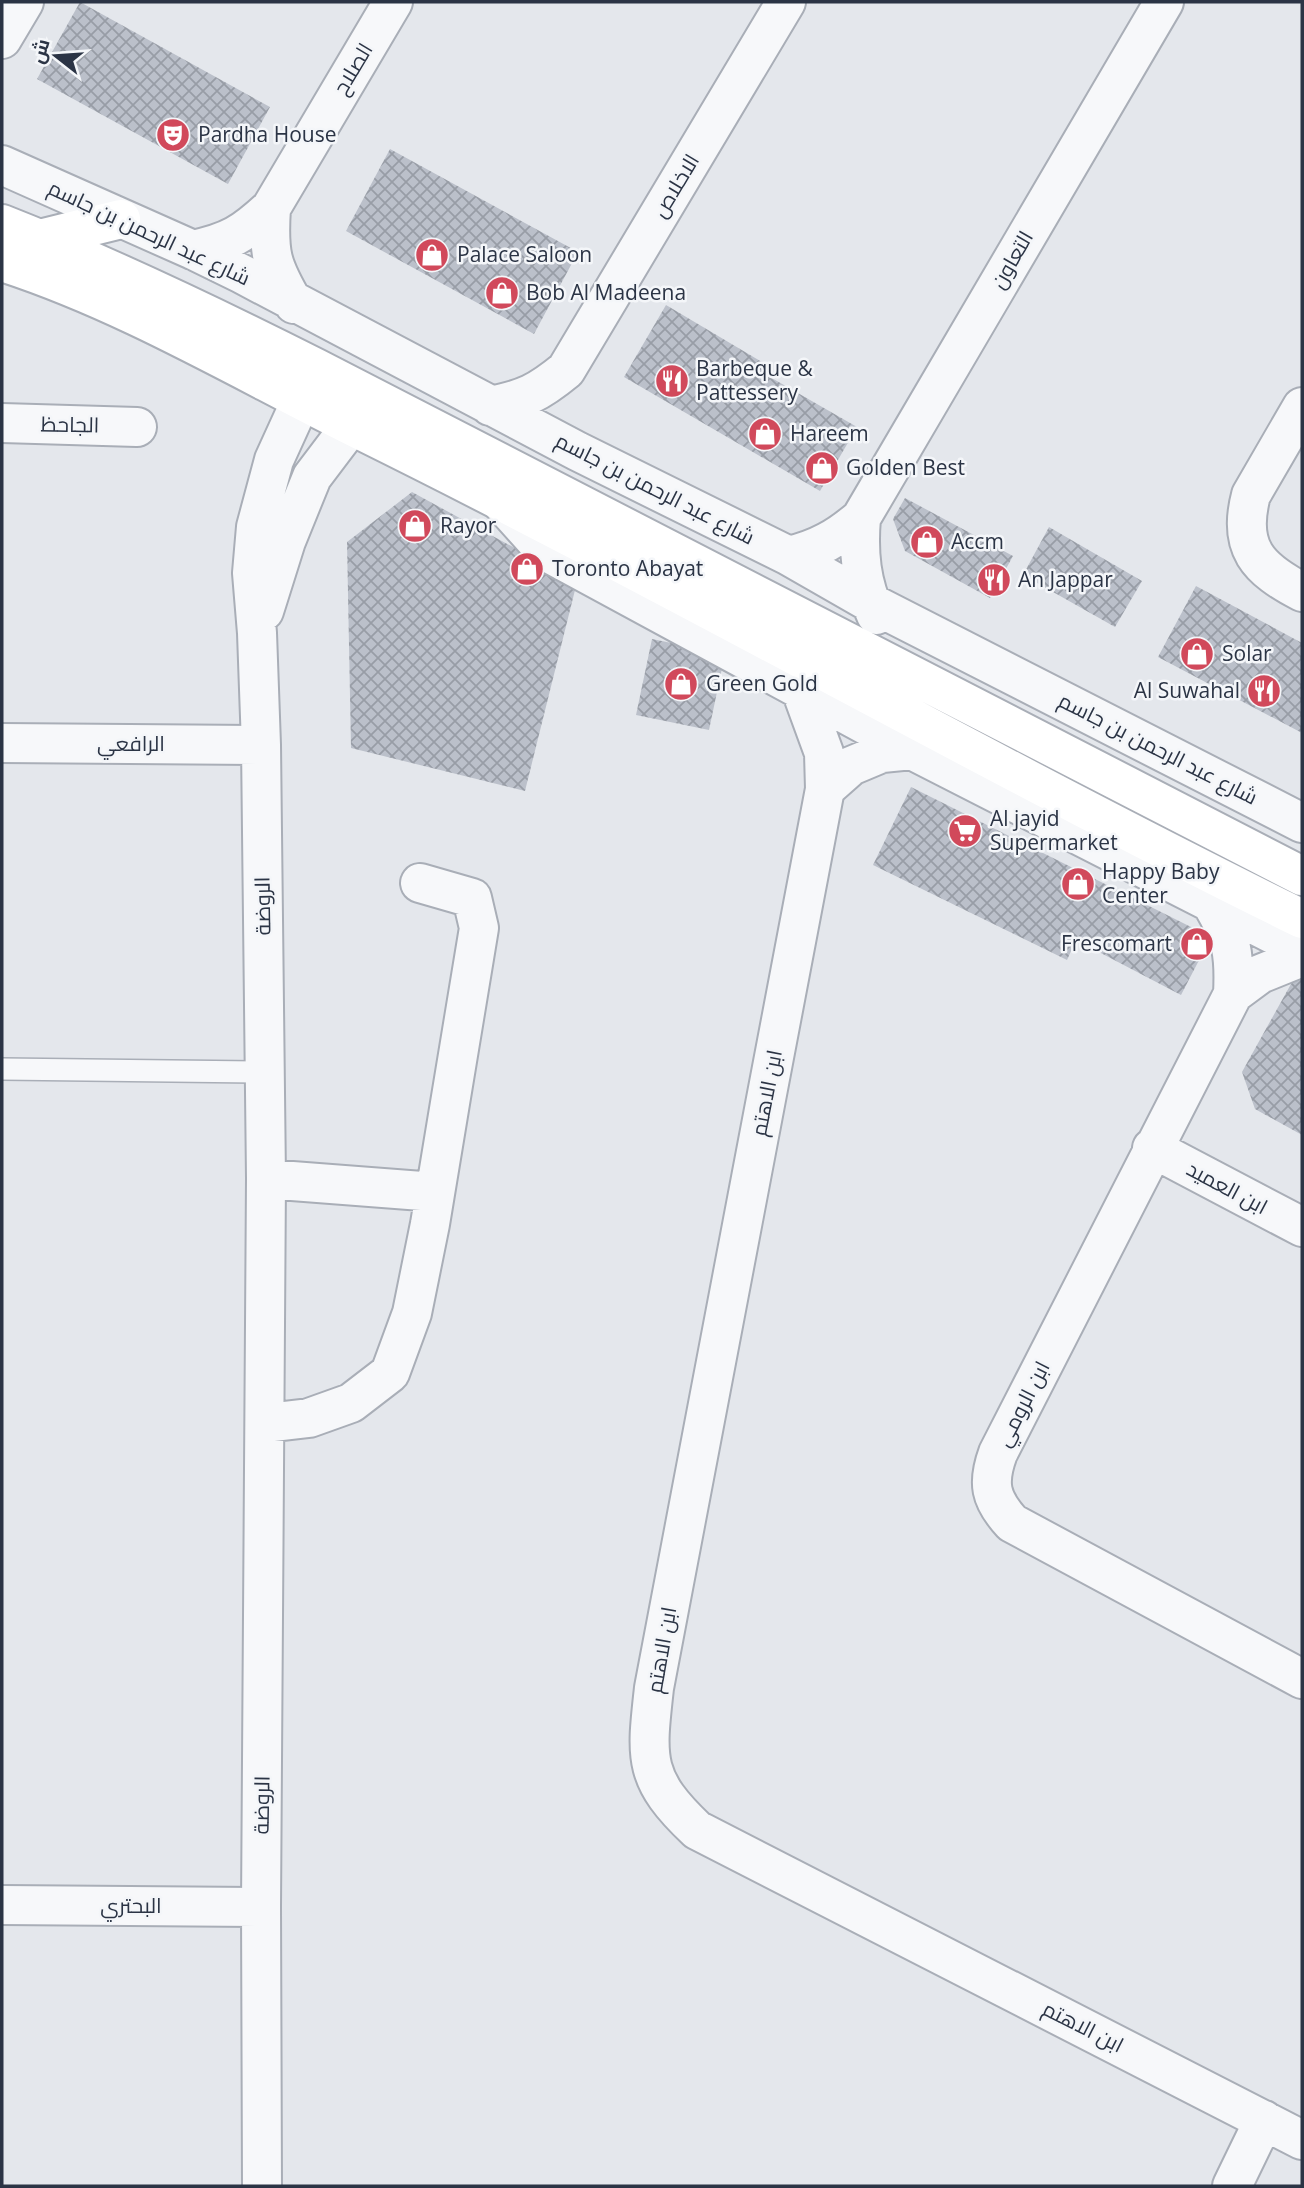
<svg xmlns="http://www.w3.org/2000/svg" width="1304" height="2188" font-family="'Open Sans',Cairo,sans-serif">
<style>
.building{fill:url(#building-cross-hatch)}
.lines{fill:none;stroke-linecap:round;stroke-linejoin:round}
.service-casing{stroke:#a9aeb7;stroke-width:24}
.minor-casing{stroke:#a9aeb7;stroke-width:42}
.secondary-casing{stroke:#a9aeb7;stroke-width:42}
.service{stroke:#f7f8fa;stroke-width:21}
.minor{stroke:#f7f8fa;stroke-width:38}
.secondary{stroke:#fff;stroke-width:38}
.labels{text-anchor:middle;stroke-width:5;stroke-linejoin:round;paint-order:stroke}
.street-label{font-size:21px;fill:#2b3445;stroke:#f4f6f9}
.poi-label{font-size:21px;fill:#2b3445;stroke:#f4f6f9;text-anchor:start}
</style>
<defs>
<pattern id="building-cross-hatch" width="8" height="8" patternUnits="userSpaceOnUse" patternTransform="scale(1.75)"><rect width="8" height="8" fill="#bbc0ca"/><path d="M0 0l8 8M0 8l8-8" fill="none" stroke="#989da6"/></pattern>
</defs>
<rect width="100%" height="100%" fill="#e4e7ec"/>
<!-- building -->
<path class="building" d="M80,2L270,107L228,184L37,79Z
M390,149L578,252L534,334L346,231Z
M666,305L767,365L763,373L857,427L820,491L624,377Z
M412,492L577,582L525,791L351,748L347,542Z
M905,498L1013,556L990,598L905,551L893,519Z
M1049,527L1142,581L1115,627L1023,575Z
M1196,586L1302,643V733L1158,657Z
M652,639L725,654L709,730L636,715Z
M911,787L1211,937L1181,995L1076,940L1067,960L873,865Z
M1296,975L1302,978V1135L1255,1109L1242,1072Z"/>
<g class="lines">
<!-- service casing -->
<g class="service-casing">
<path id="service" d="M2,1069L265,1072"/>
</g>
<!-- minor casing -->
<g class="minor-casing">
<path id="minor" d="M2,39L24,2
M2,165L193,250L242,274L577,451L789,556L871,603L1302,823
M271,208C268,253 271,265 294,304
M193,250C230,242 243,234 271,208L393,2
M490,406C525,399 538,393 566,370L786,2
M1302,407L1251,495C1237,548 1258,569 1302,592
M2,423L137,427
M501,502L545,551L912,750L1302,949
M861,518C858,553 861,583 876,615
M789,556C818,549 838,538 861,518L1164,2
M264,611L286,541L312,477L371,399
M801,690L824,753L825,789L654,1688C646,1759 643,1779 697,1830L1302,2140
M2,743L261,745
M825,789L851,766L882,753L912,750
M1212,904C1232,938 1235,954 1233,994L998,1453C987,1483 990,1499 1012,1523L1302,1679
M1233,994L1260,974L1302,957
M1152,1148L1302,1227
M266,1179L435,1192
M266,1423L309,1418L351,1403L390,1373L412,1313L430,1224L479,928L472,898L420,883
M2,1905L261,1907
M262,2186L261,1907L266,1179L261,745L257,633L252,573L256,527L274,460L315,370
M1232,2186L1264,2120"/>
</g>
<!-- secondary casing -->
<g class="secondary-casing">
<path id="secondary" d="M2,224C109,266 213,316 316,368L1302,876
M40,239L121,219
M2,262C129,303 246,374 366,433C681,589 987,764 1302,919"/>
</g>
<!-- service -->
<use href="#service" class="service"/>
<!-- minor -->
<use href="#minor" class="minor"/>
<!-- secondary -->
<use href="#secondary" class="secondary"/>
</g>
<!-- icons -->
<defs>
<g id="theatre-disc" transform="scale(1.75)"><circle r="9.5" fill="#d1495b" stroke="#f4f6f9"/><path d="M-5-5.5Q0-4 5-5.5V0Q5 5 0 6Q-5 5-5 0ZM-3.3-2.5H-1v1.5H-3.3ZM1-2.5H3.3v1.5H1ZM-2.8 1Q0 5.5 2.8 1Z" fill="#fff"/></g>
<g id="shop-disc" transform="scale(1.75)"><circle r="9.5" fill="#d1495b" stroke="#f4f6f9"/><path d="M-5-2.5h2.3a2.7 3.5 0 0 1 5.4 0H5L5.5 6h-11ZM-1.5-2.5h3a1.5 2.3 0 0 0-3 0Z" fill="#fff"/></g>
<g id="restaurant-disc" transform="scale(1.75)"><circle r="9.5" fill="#d1495b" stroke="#f4f6f9"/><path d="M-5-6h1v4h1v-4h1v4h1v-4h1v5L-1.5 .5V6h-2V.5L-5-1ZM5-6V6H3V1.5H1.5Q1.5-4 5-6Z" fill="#fff"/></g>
<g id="supermarket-disc" transform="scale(1.75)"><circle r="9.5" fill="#d1495b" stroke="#f4f6f9"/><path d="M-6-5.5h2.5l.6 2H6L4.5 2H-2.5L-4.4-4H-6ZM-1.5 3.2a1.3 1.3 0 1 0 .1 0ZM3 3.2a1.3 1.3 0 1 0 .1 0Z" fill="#fff"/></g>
</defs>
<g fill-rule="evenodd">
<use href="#theatre-disc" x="173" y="135"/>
<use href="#shop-disc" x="432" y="255"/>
<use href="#shop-disc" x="502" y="293"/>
<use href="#restaurant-disc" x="672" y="381"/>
<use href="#shop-disc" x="765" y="434"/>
<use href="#shop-disc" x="822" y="468"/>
<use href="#shop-disc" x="415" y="526"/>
<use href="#shop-disc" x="927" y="542"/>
<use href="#shop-disc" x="527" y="569"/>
<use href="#restaurant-disc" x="994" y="580"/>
<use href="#shop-disc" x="1197" y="654"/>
<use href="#shop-disc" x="681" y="684"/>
<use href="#restaurant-disc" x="1264" y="691"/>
<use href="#supermarket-disc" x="965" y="831"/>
<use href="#shop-disc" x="1078" y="884"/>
<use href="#shop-disc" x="1197" y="944"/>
</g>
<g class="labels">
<!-- street labels -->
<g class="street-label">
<text transform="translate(353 69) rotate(-59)" y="7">الصلاح</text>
<text transform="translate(676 186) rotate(-59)" y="7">الاخلاص</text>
<text transform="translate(149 233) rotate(25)" y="7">شارع عبد الرحمن بن جاسم</text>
<text transform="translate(1012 260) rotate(-60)" y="7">التعاون</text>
<text transform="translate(70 425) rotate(1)" y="7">الجاحظ</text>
<text transform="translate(655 489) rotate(27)" y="7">شارع عبد الرحمن بن جاسم</text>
<text x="131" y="751">الرافعي</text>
<text transform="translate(1158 749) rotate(27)" y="7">شارع عبد الرحمن بن جاسم</text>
<text transform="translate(263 906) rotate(-91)" y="7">الروضة</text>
<text transform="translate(767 1093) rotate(-79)" y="7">ابن الاهتم</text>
<text transform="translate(1227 1188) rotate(28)" y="7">ابن العميد</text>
<text transform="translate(1023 1404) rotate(-63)" y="7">ابن الرومي</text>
<text transform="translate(662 1650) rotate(-80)" y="7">ابن الاهتم</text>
<text transform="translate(262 1805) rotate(-89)" y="7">الروضة</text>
<text x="131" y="1913">البحتري</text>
<text transform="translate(1083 2027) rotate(27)" y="7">ابن الاهتم</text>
</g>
<!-- poi labels -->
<g class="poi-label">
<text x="198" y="142">Pardha House</text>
<text x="457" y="262">Palace Saloon</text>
<text x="526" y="300">Bob Al Madeena</text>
<text x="696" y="376">Barbeque &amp;<tspan x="696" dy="24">Pattessery</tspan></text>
<text x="790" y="441">Hareem</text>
<text x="846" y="475">Golden Best</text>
<text x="440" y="533">Rayor</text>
<text x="951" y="549">Accm</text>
<text x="552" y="576">Toronto Abayat</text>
<text x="1018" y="587">An Jappar</text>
<text x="1222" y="661">Solar</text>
<text x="706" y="691">Green Gold</text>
<text x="1240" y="698" text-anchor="end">Al Suwahal</text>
<text x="990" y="826">Al jayid<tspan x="990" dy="24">Supermarket</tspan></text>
<text x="1102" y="879">Happy Baby<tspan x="1102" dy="24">Center</tspan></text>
<text x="1172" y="951" text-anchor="end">Frescomart</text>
</g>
</g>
<!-- border -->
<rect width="1304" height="2188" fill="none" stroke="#2b3445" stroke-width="7"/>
<!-- north arrow -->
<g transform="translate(56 56) rotate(287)" stroke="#f4f6f9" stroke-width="5" paint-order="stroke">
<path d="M0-5L12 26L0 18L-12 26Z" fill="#2b3445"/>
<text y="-10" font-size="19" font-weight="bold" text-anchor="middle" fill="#2b3445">ش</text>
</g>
</svg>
